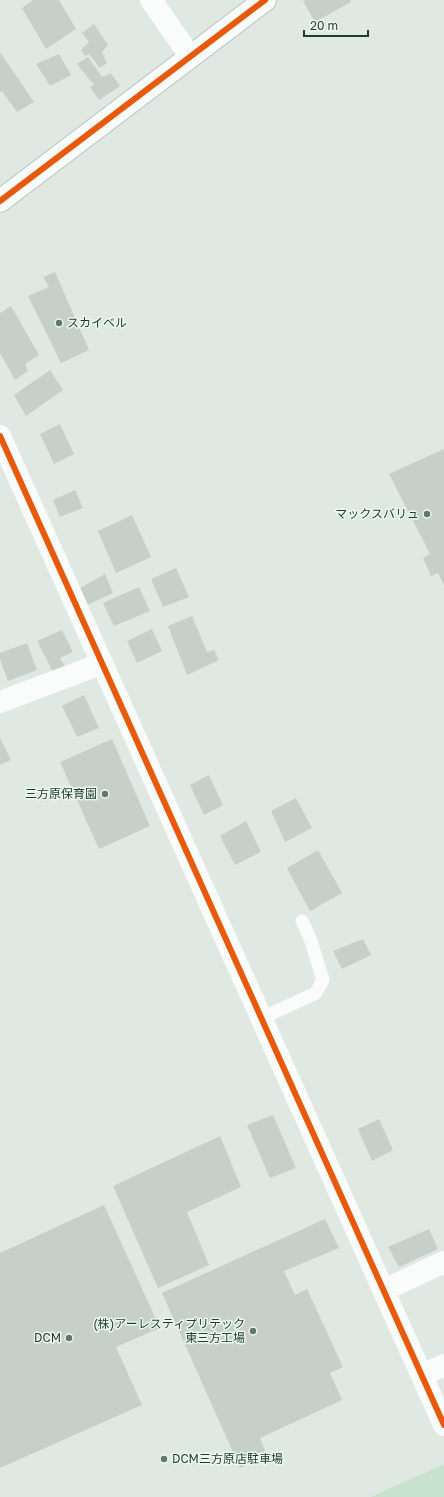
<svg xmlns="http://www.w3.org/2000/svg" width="444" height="1497" font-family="'Golos Text','Noto Sans JP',sans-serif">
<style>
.green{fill:#c7e3cf}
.building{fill:#c7cfcb}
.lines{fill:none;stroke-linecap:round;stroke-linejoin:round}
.secondary-casing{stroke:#b9c5bf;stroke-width:24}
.lane{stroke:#fafcfb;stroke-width:13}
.street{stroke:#fafcfb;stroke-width:22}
.secondary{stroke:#fafcfb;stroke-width:22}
.cycleway-casing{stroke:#eef8f2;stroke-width:8}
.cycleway{stroke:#e8590c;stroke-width:6}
.poi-dot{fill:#617870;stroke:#eef8f2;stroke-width:1.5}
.labels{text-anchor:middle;stroke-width:3;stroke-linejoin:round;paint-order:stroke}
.poi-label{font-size:12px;fill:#1d3c32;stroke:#eef8f2;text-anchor:end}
</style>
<rect width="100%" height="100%" fill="#e0e8e4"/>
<!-- green -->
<path class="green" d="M444,1464V1497H371Z"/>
<!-- building -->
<path class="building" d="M33,0H59L76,29L46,49L22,8Z
M306,0H350L351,2L315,22L303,1Z
M94,24L108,45L102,52L107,63L100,68L89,54L85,56L81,50L89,42L82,33Z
M0,52L34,102L17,112L2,91L0,92Z
M59,54L71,75L50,86L36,64Z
M88,57L102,77L111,73L120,86L99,100L90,87L94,85L77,64Z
M55,272L89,350L61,363L28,296L49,287L43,277Z
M11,306L39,355L25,364L28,371L15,380L0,353V313Z
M50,370L63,390L26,416L14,395Z
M60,424L74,454L54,464L40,434Z
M444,449V586L438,573L431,576L423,558L430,554L389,474Z
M75,490L83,508L60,517L53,500Z
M132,515L151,557L116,573L98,531Z
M176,568L189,597L163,607L151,579Z
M105,574L113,593L87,605L80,588Z
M139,587L150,611L114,626L103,603Z
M192,616L207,652L214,650L219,660L187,675L168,626Z
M152,629L162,651L137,663L127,641Z
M62,630L73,652L60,658L65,667L53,672L37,641Z
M27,643L37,670L8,681L0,659V653Z
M84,695L99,728L77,737L62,706Z
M0,738L11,760L0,765Z
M112,739L150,826L99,849L60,762Z
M209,775L223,805L204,815L190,785Z
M296,798L312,828L285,842L271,811Z
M246,821L261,852L235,865L220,836Z
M318,850L342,893L310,911L287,868Z
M363,939L371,955L342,969L333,951Z
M273,1115L296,1168L270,1178L247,1125Z
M379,1119L393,1150L372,1161L358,1129Z
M220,1136L241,1187L187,1212L209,1265L158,1288L113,1186Z
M104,1205L160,1328L116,1347L142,1405L0,1468V1253Z
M325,1219L339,1248L284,1271L295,1295L307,1289L343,1367L330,1373L342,1400L260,1438L267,1456L240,1468L162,1293Z
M429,1229L438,1249L399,1267L388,1247Z"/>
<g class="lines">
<!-- secondary casing -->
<g class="secondary-casing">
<path id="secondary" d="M0,201L265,0"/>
</g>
<!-- lane -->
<path class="lane" d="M262,1018L316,993L323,980L310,938L302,921"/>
<!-- street -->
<path class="street" d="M151,0L190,56
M0,436L444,1425
M0,702L101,664
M384,1290L444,1262
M423,1375L444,1365"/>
<!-- secondary -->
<use href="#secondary" class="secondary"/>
<!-- cycleway casing -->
<g class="cycleway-casing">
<path id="cycleway" d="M0,201L265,0
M0,436L444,1425"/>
</g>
<!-- cycleway -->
<use href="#cycleway" class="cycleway"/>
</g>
<!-- markers -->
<g class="poi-dot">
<circle cx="59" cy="323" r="4"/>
<circle cx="427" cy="514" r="4"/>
<circle cx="105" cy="794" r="4"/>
<circle cx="253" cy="1331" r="4"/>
<circle cx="69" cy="1338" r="4"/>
<circle cx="164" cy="1459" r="4"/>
</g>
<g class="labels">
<!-- poi labels -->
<g class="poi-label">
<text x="67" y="327" text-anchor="start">スカイベル</text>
<text x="419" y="518">マックスバリュ</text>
<text x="97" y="798">三方原保育園</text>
<text x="245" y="1328">(株)アーレスティプリテック<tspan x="245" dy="14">東三方工場</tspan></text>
<text x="61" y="1342">DCM</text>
<text x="172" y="1463" text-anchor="start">DCM三方原店駐車場</text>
</g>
</g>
<!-- scale -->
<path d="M304 30v6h64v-6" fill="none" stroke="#1d3c32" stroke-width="2"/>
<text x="310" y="30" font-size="12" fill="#1d3c32" stroke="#eef8f2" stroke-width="3" paint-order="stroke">20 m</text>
</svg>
